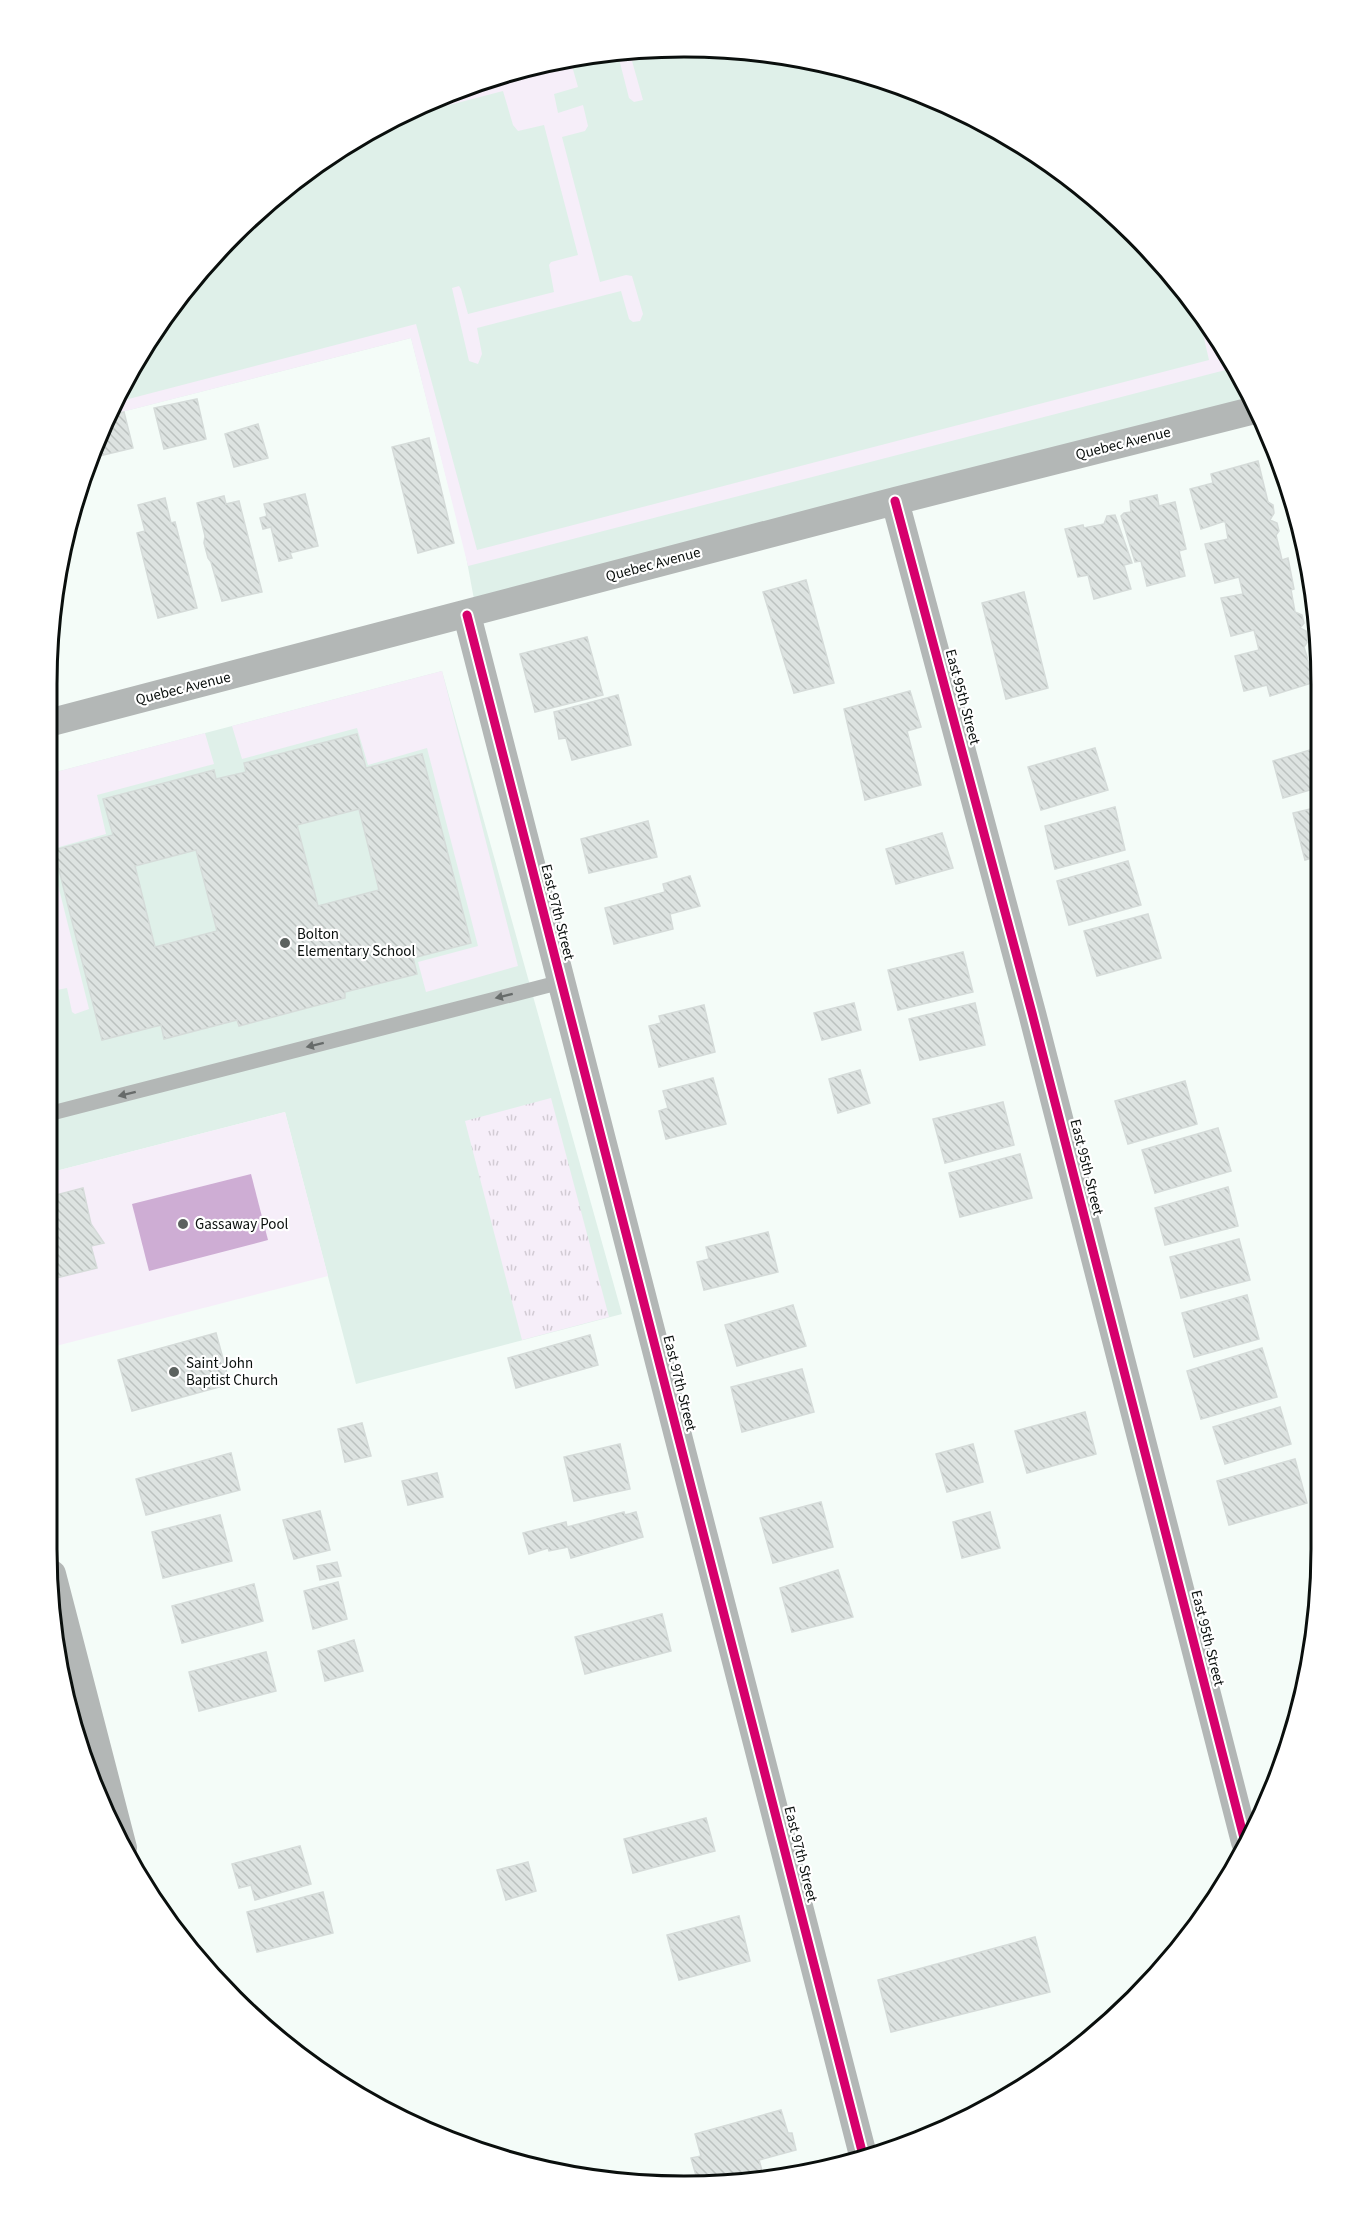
<svg xmlns="http://www.w3.org/2000/svg" width="1368" height="2233" font-family="'Source Sans 3',sans-serif">
<style>
.built{fill:#dff0e9}
.grass{fill:#f6eef9}
.park{fill:url(#park-tufts)}
.water{fill:#ceadd4}
.building{fill:url(#building-back-hatch);stroke:#d5dbd9;stroke-width:1.5;fill-rule:evenodd}
.lines{fill:none;stroke-linecap:round;stroke-linejoin:round}
.service{stroke:#b3b7b6;stroke-width:15}
.minor{stroke:#b3b7b6;stroke-width:28}
.cycleway-casing{stroke:#fff;stroke-width:13}
.cycleway{stroke:#d6006c;stroke-width:9}
.oneway{fill:#676b6a}
.poi-dot{fill:#5c625f;stroke:#fff;stroke-width:2}
.labels{text-anchor:middle;stroke-width:4.5;stroke-linejoin:round;paint-order:stroke}
.street-label{font-size:15px;fill:#0a0f0d;stroke:#fff}
.poi-label{font-size:15px;fill:#0a0f0d;stroke:#fff;text-anchor:start}
.rim{fill:none;stroke:#0a0f0d;stroke-width:3}
</style>
<defs>
<pattern id="park-tufts" width="24" height="20" patternUnits="userSpaceOnUse" patternTransform="scale(1.5)"><rect width="24" height="20" fill="#f6eef9"/><path d="M3 7l-1-3M5 7V3M7 7l1-3M15 17l-1-3M17 17v-4M19 17l1-3" fill="none" stroke="#d2cbd4"/></pattern>
<pattern id="building-back-hatch" width="6" height="6" patternUnits="userSpaceOnUse" patternTransform="scale(1.5)"><rect width="6" height="6" fill="#dde3e1"/><path d="M-1 5l2 2M0 0l6 6M5-1l2 2" fill="none" stroke="#bcc2c0"/></pattern>
</defs>
<rect width="100%" height="100%" fill="#f4fcf8"/>
<!-- built -->
<path class="built" d="M725,48L849,68L966,112L1072,178L1164,264L1236,366L1255,410L476,610L465,551L411,338L110,415L178,296L263,205L365,132L479,80L600,52Z
M442,671L622,1314L356,1384L285,1112L52,1172V773Z"/>
<!-- grass -->
<path class="grass" d="M675,50L632,61L643,100L634,102L629,98L617,51Z
M570,59L578,87L554,94L558,113L583,105L588,126L585,131L562,137L600,282L626,275L632,276L643,314L640,321L633,322L629,319L621,291L477,328L482,354L478,364L469,361L452,288L459,286L461,289L468,314L554,292L549,265L551,262L578,255L544,125L518,131L513,125L503,91L407,116V113L479,80Z
M416,324L477,550L1209,360L1203,334L1208,325L1237,367L468,566L411,338L110,415L117,402Z
M442,671L518,966L426,992L418,962L478,946L427,748L368,765L357,728L242,759L232,726Z
M205,733L214,764L97,795L106,834L52,849V773Z
M52,861L89,1009L75,1014L72,1012L67,988L52,991Z
M285,1112L328,1276L52,1347V1172Z"/>
<!-- park -->
<path class="park" d="M551,1098L609,1317L522,1340L465,1121Z"/>
<!-- water -->
<path class="water" d="M251,1174L268,1240L149,1271L132,1204Z"/>
<!-- building -->
<path class="building" d="M197,399L206,439L164,449L154,408Z
M124,412L133,448L99,456L95,440L109,416Z
M258,424L268,458L234,467L225,434Z
M429,438L454,543L418,553L392,447Z
M1258,461L1268,502L1273,505L1274,513L1270,520L1277,523L1279,531L1276,535L1282,560L1288,558L1294,589L1291,590L1295,612L1302,615L1304,623L1300,628L1306,631L1308,641L1304,647L1310,667H1314L1318,681L1270,696L1267,685L1244,691L1235,656L1259,650L1254,630L1231,636L1221,598L1243,594L1239,577L1215,583L1205,544L1228,539L1225,521L1201,529L1190,489L1213,483L1211,474Z
M305,494L318,546L290,553L292,558L279,561L271,527L263,529L260,518L267,516L264,504Z
M1157,495L1159,506L1175,502L1186,549L1179,551L1185,576L1147,586L1141,561L1135,562L1121,516L1124,513L1131,512L1130,501Z
M224,496L226,504L239,501L262,592L222,601L211,562L208,558L204,543L205,536L197,503Z
M165,498L171,523L175,522L197,608L158,618L137,533L145,531L138,505Z
M1115,515L1132,563L1124,565L1131,589L1094,599L1088,575L1078,577L1065,529L1083,525L1084,528L1104,524L1107,516Z
M806,580L834,683L794,693L763,592Z
M1024,592L1048,688L1006,699L982,603Z
M587,637L603,695L535,712L520,654Z
M910,691L921,727L907,731L921,785L865,800L844,709Z
M618,695L631,745L572,760L566,738L559,739L554,712Z
M357,734L366,768L422,754L471,943L413,958L417,974L345,992V998L239,1026L237,1020L164,1039L161,1025L102,1040L54,850L113,835L103,799L214,770L216,779L246,772L244,763ZM359,809L379,890L318,906L297,825ZM196,850L217,931L155,947L135,866Z
M1320,747V787L1283,798L1273,761Z
M1095,748L1108,790L1041,810L1028,767Z
M1115,807L1125,850L1055,869L1045,826Z
M1319,807V856L1305,860L1293,813Z
M648,821L657,857L589,873L581,839Z
M942,833L953,868L896,884L886,849Z
M1128,861L1141,905L1069,925L1057,881Z
M690,876L700,906L670,914L673,929L614,944L605,908L665,892L663,884Z
M1148,914L1161,958L1097,976L1084,931Z
M963,952L973,992L898,1010L888,970Z
M854,1003L861,1030L822,1040L814,1013Z
M975,1003L985,1045L920,1060L909,1019Z
M704,1005L715,1052L659,1067L649,1026L661,1023L659,1016Z
M860,1070L870,1103L838,1113L829,1079Z
M713,1078L726,1124L666,1139L659,1111L668,1108L663,1091Z
M1185,1081L1197,1124L1128,1144L1115,1101Z
M1003,1102L1014,1145L945,1163L933,1119Z
M1218,1128L1231,1171L1155,1193L1142,1150Z
M1020,1154L1032,1198L960,1217L949,1173Z
M1228,1187L1238,1226L1165,1245L1155,1208Z
M83,1188L91,1224L104,1243L91,1246L97,1268L52,1279V1196Z
M768,1232L778,1272L704,1290L697,1262L709,1259L706,1247Z
M1239,1239L1250,1280L1181,1298L1170,1257Z
M1247,1295L1259,1339L1194,1357L1182,1313Z
M793,1305L806,1346L737,1366L725,1325Z
M216,1333L230,1384L132,1411L118,1360Z
M590,1335L598,1365L516,1388L508,1358Z
M1262,1348L1277,1397L1201,1419L1187,1371Z
M802,1369L814,1412L742,1432L731,1387Z
M1280,1407L1291,1444L1225,1464L1213,1427Z
M1085,1412L1096,1454L1027,1473L1015,1431Z
M362,1423L371,1456L345,1462L338,1429Z
M620,1444L630,1489L574,1501L564,1457Z
M973,1444L983,1482L947,1492L936,1454Z
M231,1453L240,1490L146,1515L136,1479Z
M1295,1459L1307,1503L1229,1525L1217,1481Z
M437,1473L443,1497L408,1505L402,1481Z
M821,1502L833,1547L773,1563L760,1518Z
M320,1511L330,1550L294,1559L283,1520Z
M624,1512L625,1515L636,1512L643,1537L571,1558L568,1547L549,1551L548,1548L529,1554L523,1533L566,1522L567,1527Z
M990,1512L1000,1548L962,1558L953,1522Z
M220,1515L232,1561L163,1578L152,1532Z
M337,1562L341,1576L320,1580L317,1566Z
M838,1570L853,1617L792,1632L780,1588Z
M338,1582L347,1619L313,1629L304,1591Z
M254,1584L263,1621L182,1643L172,1606Z
M662,1614L671,1651L585,1674L575,1637Z
M354,1640L363,1671L325,1681L318,1651Z
M266,1652L276,1691L199,1711L189,1672Z
M706,1818L715,1851L633,1873L624,1839Z
M300,1846L311,1884L255,1900L251,1885L239,1888L232,1864Z
M528,1862L536,1891L506,1900L497,1870Z
M323,1892L333,1933L257,1952L247,1912Z
M739,1916L750,1961L679,1980L667,1935Z
M1035,1937L1050,1992L891,2032L878,1980Z
M781,2110L788,2133H792L796,2150L759,2160L765,2181L699,2186L691,2158L701,2156L695,2134Z"/>
<g class="lines">
<!-- service -->
<path class="service" d="M52,1113L561,982"/>
<!-- minor -->
<path class="minor" d="M895,501L1032,1013L1245,1842
M467,615L864,2159
M52,722L895,501L1255,410
M52,1574L123,1848"/>
<!-- cycleway casing -->
<g class="cycleway-casing">
<path id="cycleway" d="M895,501L1032,1013L1245,1842
M467,615L864,2159"/>
</g>
<!-- cycleway -->
<use href="#cycleway" class="cycleway"/>
</g>
<!-- one-way arrows -->
<defs><path id="oneway-solid" d="M-6-.8H1V-3.2L6.5 0L1 3.2V.8H-6Z" transform="scale(1.5)"/></defs>
<g class="oneway">
<use href="#oneway-solid" transform="translate(504 996) rotate(166)"/>
<use href="#oneway-solid" transform="translate(315 1045) rotate(166)"/>
<use href="#oneway-solid" transform="translate(127 1094) rotate(166)"/>
</g>
<!-- markers -->
<g class="poi-dot">
<circle cx="285" cy="943" r="6"/>
<circle cx="183" cy="1224" r="6"/>
<circle cx="174" cy="1372" r="6"/>
</g>
<g class="labels">
<!-- street labels -->
<g class="street-label">
<text transform="translate(1123 443) rotate(-14)" y="5">Quebec Avenue</text>
<text transform="translate(653 564) rotate(-15)" y="5">Quebec Avenue</text>
<text transform="translate(183 688) rotate(-14)" y="5">Quebec Avenue</text>
<text transform="translate(963 697) rotate(75)" y="5">East 95th Street</text>
<text transform="translate(558 912) rotate(76)" y="5">East 97th Street</text>
<text transform="translate(1087 1167) rotate(76)" y="5">East 95th Street</text>
<text transform="translate(680 1383) rotate(76)" y="5">East 97th Street</text>
<text transform="translate(1208 1638) rotate(76)" y="5">East 95th Street</text>
<text transform="translate(801 1854) rotate(76)" y="5">East 97th Street</text>
</g>
<!-- poi labels -->
<g class="poi-label">
<text x="297" y="939">Bolton<tspan x="297" dy="17">Elementary School</tspan></text>
<text x="195" y="1229">Gassaway Pool</text>
<text x="186" y="1368">Saint John<tspan x="186" dy="17">Baptist Church</tspan></text>
</g>
</g>
<!-- crop -->
<path d="M0 0H1368V2233H0ZM684 57H684A627 627 0 0 1 1311 684V1549A627 627 0 0 1 684 2176H684A627 627 0 0 1 57 1549V684A627 627 0 0 1 684 57Z" fill="#fff" fill-rule="evenodd"/>
<path class="rim" d="M684 57H684A627 627 0 0 1 1311 684V1549A627 627 0 0 1 684 2176H684A627 627 0 0 1 57 1549V684A627 627 0 0 1 684 57Z"/>
</svg>
